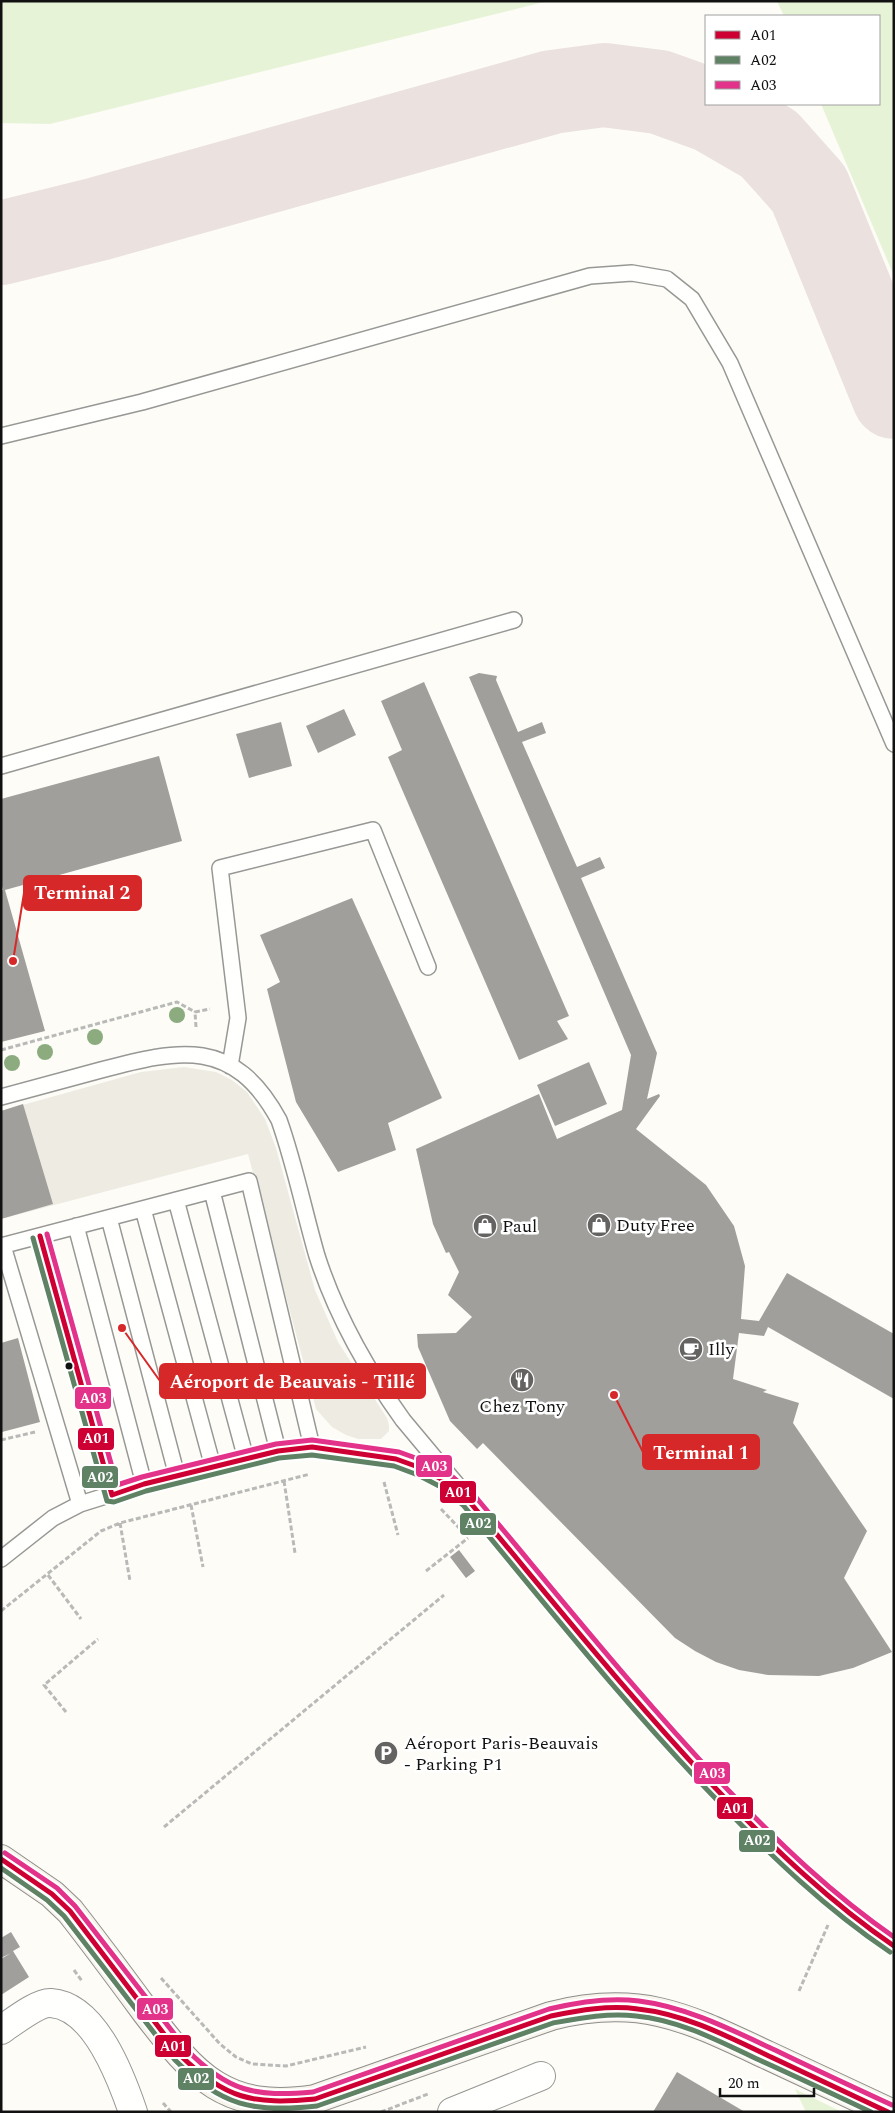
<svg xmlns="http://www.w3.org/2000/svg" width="895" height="2113" font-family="Spectral,serif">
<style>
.green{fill:#e7f3d7}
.plaza{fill:#edebe2}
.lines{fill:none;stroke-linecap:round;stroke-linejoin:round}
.taxiway{stroke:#ebe1df;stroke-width:84}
.building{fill:#a19f9c}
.lane-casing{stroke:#979795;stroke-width:18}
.street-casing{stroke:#979795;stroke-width:30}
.secondary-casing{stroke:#8e8d8b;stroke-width:30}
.path{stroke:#b9b9b8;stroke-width:3;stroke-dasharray:5 2.5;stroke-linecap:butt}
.lane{stroke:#fffffe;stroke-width:15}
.street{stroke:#fffffe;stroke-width:28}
.secondary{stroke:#f6f4eb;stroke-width:28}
.bus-1-casing{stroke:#fff;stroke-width:9}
.bus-2-casing{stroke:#fff;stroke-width:9}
.bus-3-casing{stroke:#fff;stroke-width:9}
.bus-1{stroke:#ce0033;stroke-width:5}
.bus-2{stroke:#5f8264;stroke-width:5}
.bus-3{stroke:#e33289;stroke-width:5}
.tree{fill:#8cac80}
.bus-dot{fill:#111;stroke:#fff;stroke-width:2}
.labels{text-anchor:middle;stroke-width:5;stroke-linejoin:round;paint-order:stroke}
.poi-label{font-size:18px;fill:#111;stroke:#fff;text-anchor:start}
.leader{fill:none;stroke:#d62828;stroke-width:2}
.callout-dot{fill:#d62828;stroke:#fff;stroke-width:2}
.callout{fill:#d62828;stroke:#d62828;stroke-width:2}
.callout-label{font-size:19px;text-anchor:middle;font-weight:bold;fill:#fff}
.line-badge{stroke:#fff;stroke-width:2}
.badge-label{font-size:14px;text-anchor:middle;font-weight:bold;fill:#fff}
</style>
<rect width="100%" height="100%" fill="#fdfcf7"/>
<!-- green -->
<path class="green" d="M1,1H548L50,124L1,123Z
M777,1H894V276L821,104H879V16H784Z
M795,2089L842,2112H806Z"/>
<!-- plaza -->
<path class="plaza" d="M184,1067L216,1072L232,1080L247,1092L265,1119L276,1148L315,1290L338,1342L387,1418L389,1425V1431L381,1439H358L346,1435L332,1427L316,1409L248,1154L1,1219V1111L141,1072Z"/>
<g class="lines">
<!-- taxiway -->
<path class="taxiway" d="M1,243L98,219L552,92L604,85L659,92L712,111L769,144L809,189L894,397"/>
</g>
<!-- building -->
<path class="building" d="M479,673L497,676L496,680L518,732L542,722L546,733L522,742L577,867L600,857L605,868L581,878L657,1053L647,1099L659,1094L660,1096L636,1129L706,1185L734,1226L745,1266L741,1319L759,1321L787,1273L894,1334V1399L768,1327L764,1336L739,1333L733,1379L767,1390L763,1392L799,1403L793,1423L867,1531L844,1578L892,1652L853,1668L819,1676L768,1675L739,1670L716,1662L695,1651L675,1638L483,1443L477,1449L450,1421L418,1347L417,1334L456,1333L472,1317L448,1295L459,1272L449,1252L446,1253L433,1224L416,1149L539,1094L557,1139L622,1110L631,1055L469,677Z
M424,682L569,1016L557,1021L568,1039L519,1060L388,757L402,750L381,701Z
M344,709L356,735L318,753L306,726Z
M281,722L292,766L249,778L236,734Z
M159,756L182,841L5,890L45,1031L1,1042V891L3,890L1,882V799Z
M352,898L442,1098L388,1123L396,1150L338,1172L296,1102L267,989L280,982L260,935Z
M589,1062L607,1104L555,1126L537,1085Z
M23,1104L53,1204L1,1219V1111Z
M18,1338L40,1422L2,1432L1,1343Z
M459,1550L475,1571L466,1578L450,1557Z
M11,1932L20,1947L13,1951L29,1977L1,1995V1959L11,1953L1,1958V1938Z
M677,2072L745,2112H653Z"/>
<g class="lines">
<!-- lane casing -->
<g class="lane-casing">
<path id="lane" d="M1,436L142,402L590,276L632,273L667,279L692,299L730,363L894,744
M1,766L514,620
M230,1066L238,1018L220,868L373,830L428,967
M1,1097C35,1088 68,1079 101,1070C179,1049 234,1037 279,1120C295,1165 304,1211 317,1256C336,1315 367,1370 403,1420L667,1736C737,1811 808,1890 894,1946
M212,1191L278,1451
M176,1200L246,1459
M143,1209L213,1467
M109,1218L177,1476
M76,1226L144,1484
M40,1236L112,1495
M1,1246L249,1181L312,1447
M3,1246L80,1504
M1,1559L53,1518L80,1504L144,1484L291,1449C338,1445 413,1455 451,1486"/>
</g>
<!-- street casing -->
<g class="street-casing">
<path id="street" d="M1,2030C13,2022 38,2002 51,2003C95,2006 121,2077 133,2112
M452,2112L541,2076"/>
</g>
<!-- secondary casing -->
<g class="secondary-casing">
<path id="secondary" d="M1,1859L52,1894L70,1911C96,1944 121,1978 146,2012C195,2076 225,2113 315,2099L551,2016C641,1993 688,2018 767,2055C807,2074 848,2093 889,2112"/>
</g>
<!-- path -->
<path class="path" d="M196,1027L195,1012L210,1009
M1,1050L177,1002L195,1012
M1,1440L35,1432
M284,1481L295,1553
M384,1482L398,1535
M191,1505L203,1567
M441,1509L461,1530
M120,1523L130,1581
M426,1571L468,1538
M48,1575L81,1619
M1,1611L101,1531L120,1523L310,1474
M66,1712L44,1685L98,1639
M164,1827L444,1595
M74,1970L82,1981
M161,1978L220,2044L236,2057L252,2064L286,2066L366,2047
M799,1991L828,1925
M163,2103L171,2112
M381,2112L428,2094"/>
<!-- lane -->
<use href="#lane" class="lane"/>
<!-- street -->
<use href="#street" class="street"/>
<!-- secondary -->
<use href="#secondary" class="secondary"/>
<!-- bus-1 casing -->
<g class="bus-1-casing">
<path id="bus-1" d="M40,1236L112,1495L144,1484L278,1451L312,1447L396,1459L421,1468L445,1481L468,1500C552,1600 633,1702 723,1796C776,1850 831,1903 894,1946
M1,1859L52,1894L70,1911L180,2055C225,2099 253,2105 315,2099L551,2016C580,2010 609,2005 638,2009C685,2014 729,2037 771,2057C810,2075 849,2094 888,2112"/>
</g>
<!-- bus-2 casing -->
<g class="bus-2-casing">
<path id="bus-2" d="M33,1238L107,1501L114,1502L146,1491L279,1458L312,1455L394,1466L418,1475L441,1487L463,1505C546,1605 627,1707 717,1800C771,1856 826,1909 890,1952
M1,1868L47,1900L64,1916L175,2060C221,2106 253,2113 317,2106L553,2023C581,2018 607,2013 636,2016C679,2020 719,2041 757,2059C795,2076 833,2094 871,2112"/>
</g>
<!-- bus-3 casing -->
<g class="bus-3-casing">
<path id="bus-3" d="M47,1234L117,1485L142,1477L276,1444L312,1440L399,1452L424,1461L449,1474L474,1495C558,1595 639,1697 729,1791C780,1844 833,1895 894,1937
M5,1853L57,1888L75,1906L186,2049C228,2092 255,2097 313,2092L549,2009C578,2002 609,1997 639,2001C687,2007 732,2030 775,2050C814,2069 853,2087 892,2105"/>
</g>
<!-- bus-1 -->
<use href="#bus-1" class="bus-1"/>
<!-- bus-2 -->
<use href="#bus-2" class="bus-2"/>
<!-- bus-3 -->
<use href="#bus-3" class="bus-3"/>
</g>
<!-- trees -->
<g class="tree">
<circle cx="177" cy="1015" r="8"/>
<circle cx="95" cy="1037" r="8"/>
<circle cx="45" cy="1052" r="8"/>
<circle cx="12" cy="1063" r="8"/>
</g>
<!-- icons -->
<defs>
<g id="shop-disc" transform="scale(1.25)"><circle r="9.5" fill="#646362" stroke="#fff"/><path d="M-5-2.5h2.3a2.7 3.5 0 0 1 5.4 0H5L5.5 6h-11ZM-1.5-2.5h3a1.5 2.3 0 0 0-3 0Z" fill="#fff"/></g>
<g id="cafe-disc" transform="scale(1.25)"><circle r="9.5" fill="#646362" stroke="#fff"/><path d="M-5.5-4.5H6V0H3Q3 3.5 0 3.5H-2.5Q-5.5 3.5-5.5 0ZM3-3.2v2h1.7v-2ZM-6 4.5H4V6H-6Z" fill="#fff"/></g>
<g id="restaurant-disc" transform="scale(1.25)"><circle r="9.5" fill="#646362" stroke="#fff"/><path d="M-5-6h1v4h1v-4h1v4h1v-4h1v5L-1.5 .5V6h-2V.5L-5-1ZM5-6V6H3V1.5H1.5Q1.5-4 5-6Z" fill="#fff"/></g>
<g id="parking-disc" transform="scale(1.25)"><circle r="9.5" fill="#646362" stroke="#fff"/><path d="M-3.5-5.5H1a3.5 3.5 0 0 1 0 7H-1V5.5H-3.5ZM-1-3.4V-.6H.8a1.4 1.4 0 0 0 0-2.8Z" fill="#fff"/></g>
</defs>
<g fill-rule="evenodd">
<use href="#shop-disc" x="599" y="1225"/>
<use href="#shop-disc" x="485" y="1226"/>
<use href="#cafe-disc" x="691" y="1349"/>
<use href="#restaurant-disc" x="522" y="1380"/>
<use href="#parking-disc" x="386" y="1753"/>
</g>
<!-- markers -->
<circle class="bus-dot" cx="69" cy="1366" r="4.5"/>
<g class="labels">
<!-- poi labels -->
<g class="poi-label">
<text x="616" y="1231">Duty Free</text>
<text x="502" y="1232">Paul</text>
<text x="708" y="1355">Illy</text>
<text x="522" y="1412" text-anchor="middle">Chez Tony</text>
<text x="404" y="1749">Aéroport Paris-Beauvais<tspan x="404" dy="21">- Parking P1</tspan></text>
</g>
</g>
<!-- callouts -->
<path class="leader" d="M13 961L24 893M122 1328L160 1381M614 1395L643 1452"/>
<g class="callout-dot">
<circle cx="13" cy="961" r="5"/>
<circle cx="122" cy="1328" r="5"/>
<circle cx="614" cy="1395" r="5"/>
</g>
<g class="callout">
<rect x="24" y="876" width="117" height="34" rx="5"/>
<rect x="160" y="1364" width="265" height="34" rx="5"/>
<rect x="643" y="1435" width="116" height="34" rx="5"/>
</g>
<g class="callout-label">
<text x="82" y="899">Terminal 2</text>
<text x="292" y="1388">Aéroport de Beauvais - Tillé</text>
<text x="701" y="1459">Terminal 1</text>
</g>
<g class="line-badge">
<rect x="74" y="1386" width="38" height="24" rx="5" fill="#e33289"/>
<rect x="77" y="1427" width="38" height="24" rx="5" fill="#ce0033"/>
<rect x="415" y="1454" width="38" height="24" rx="5" fill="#e33289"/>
<rect x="81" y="1465" width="38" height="24" rx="5" fill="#5f8264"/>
<rect x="439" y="1480" width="38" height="24" rx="5" fill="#ce0033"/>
<rect x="459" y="1512" width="38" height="24" rx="5" fill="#5f8264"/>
<rect x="693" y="1761" width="38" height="24" rx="5" fill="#e33289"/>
<rect x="716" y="1796" width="38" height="24" rx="5" fill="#ce0033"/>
<rect x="738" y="1829" width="38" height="24" rx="5" fill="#5f8264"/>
<rect x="136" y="1997" width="38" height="24" rx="5" fill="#e33289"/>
<rect x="154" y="2034" width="38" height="24" rx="5" fill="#ce0033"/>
<rect x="177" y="2067" width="38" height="24" rx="5" fill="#5f8264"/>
</g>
<g class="badge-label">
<text x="93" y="1403">A03</text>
<text x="96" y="1443">A01</text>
<text x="434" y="1471">A03</text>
<text x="100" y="1482">A02</text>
<text x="458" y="1497">A01</text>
<text x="478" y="1528">A02</text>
<text x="712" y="1778">A03</text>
<text x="735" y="1813">A01</text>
<text x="757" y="1845">A02</text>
<text x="155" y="2014">A03</text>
<text x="173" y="2051">A01</text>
<text x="196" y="2083">A02</text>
</g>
<!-- border -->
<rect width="895" height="2113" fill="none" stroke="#111111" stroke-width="5"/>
<!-- legend -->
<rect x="705" y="15" width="175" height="90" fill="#ffffff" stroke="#a0a0a0"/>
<rect x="715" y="31" width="25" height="8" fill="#ce0033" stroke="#a0a0a0"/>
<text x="750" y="40" font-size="15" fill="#111111">A01</text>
<rect x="715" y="56" width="25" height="8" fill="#5f8264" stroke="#a0a0a0"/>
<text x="750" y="65" font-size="15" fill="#111111">A02</text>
<rect x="715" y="81" width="25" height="8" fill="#e33289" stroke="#a0a0a0"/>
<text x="750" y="90" font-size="15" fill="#111111">A03</text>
<!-- scale -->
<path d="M720 2088v8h94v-8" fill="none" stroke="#111111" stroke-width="2.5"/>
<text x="728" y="2088" font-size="15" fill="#111111" stroke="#ffffff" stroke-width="4" paint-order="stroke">20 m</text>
</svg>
